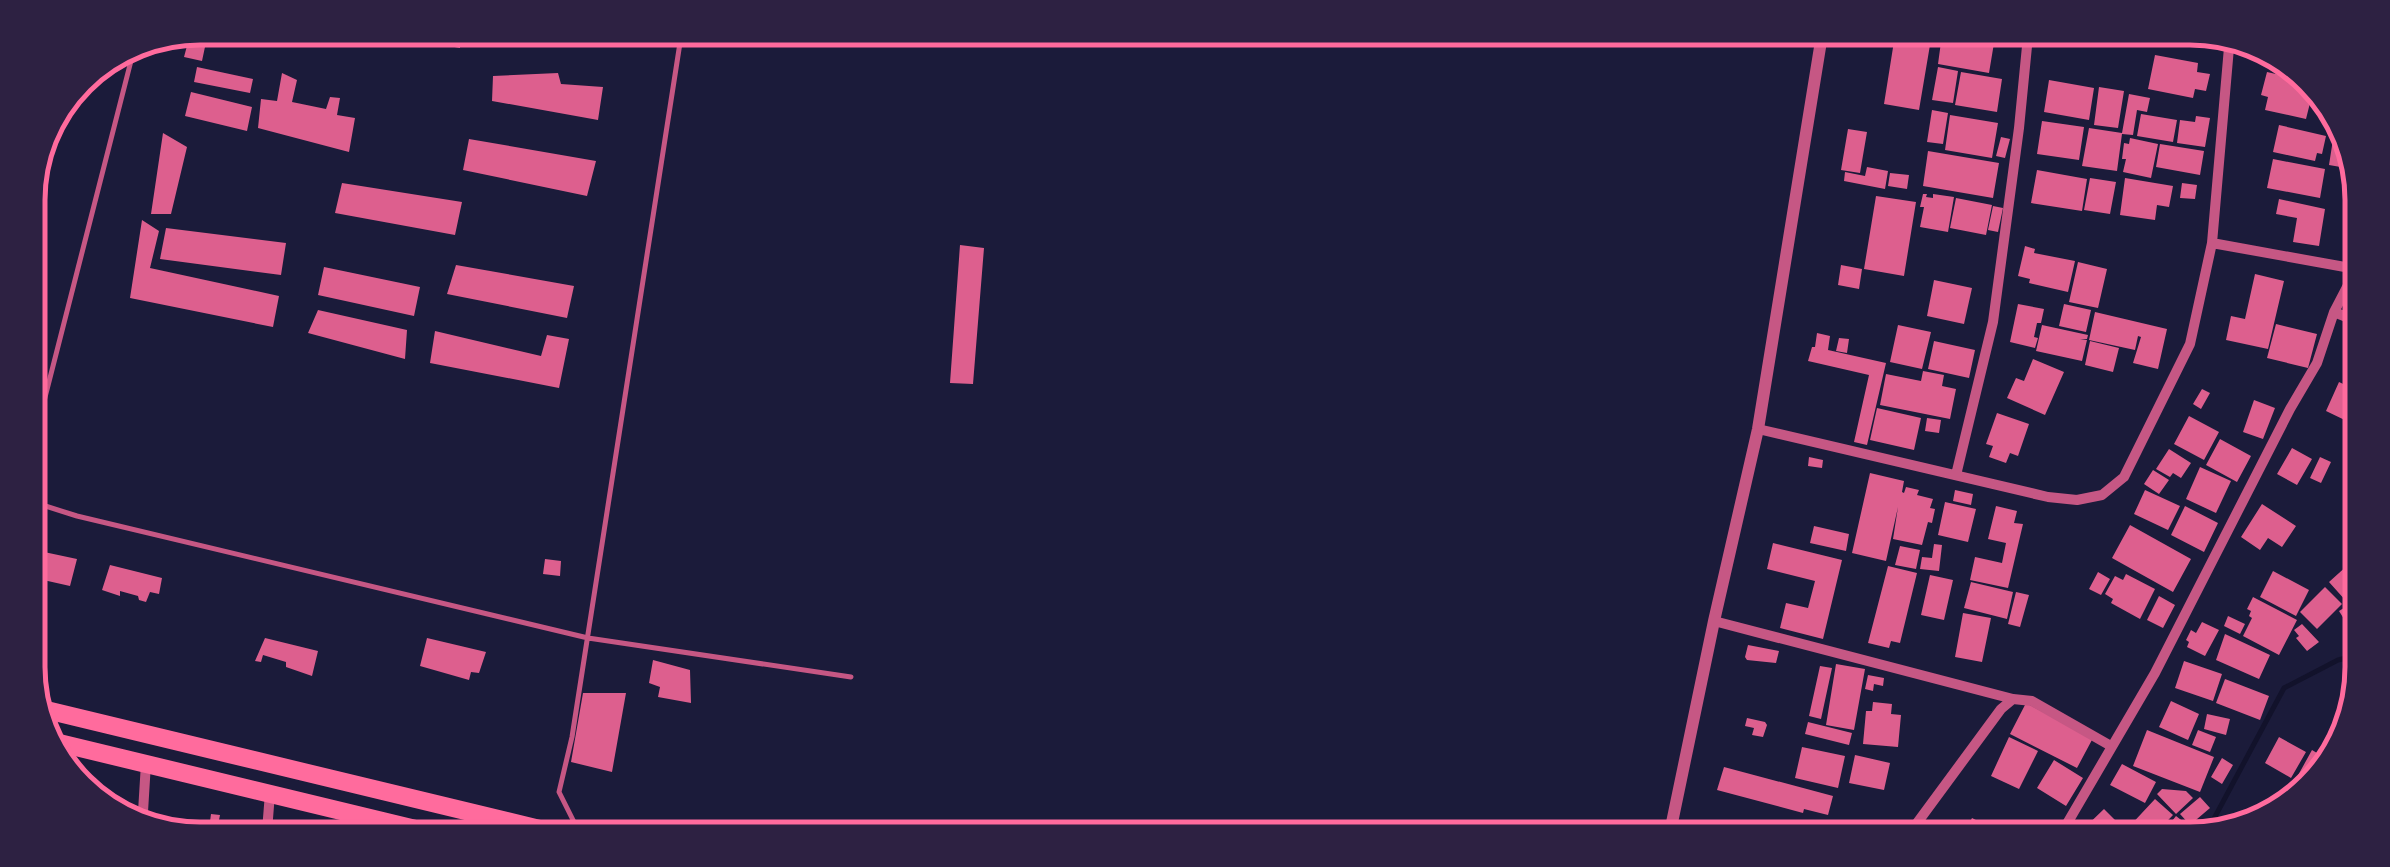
<svg xmlns="http://www.w3.org/2000/svg" width="2390" height="867" font-family="Raleway,sans-serif">
<style>
.lines{fill:none;stroke-linecap:round;stroke-linejoin:round}
.stream{stroke:#12122b;stroke-width:5}
.building{fill:#dd5f8e}
.service{stroke:#c65784;stroke-width:5}
.minor{stroke:#c65784;stroke-width:10}
.tertiary{stroke:#c65784;stroke-width:12}
.trunk{stroke:#ff6b9d;stroke-width:18}
.rim{fill:none;stroke:#ff6b9d;stroke-width:5}
</style>
<rect width="100%" height="100%" fill="#1b1b3a"/>
<g class="lines">
<!-- stream -->
<path class="stream" d="M2187,839L2210,826L2284,688L2338,660L2354,656"/>
</g>
<!-- building -->
<path class="building" d="M200,27L209,28L202,61L184,57L191,31Z
M360,28L440,29L460,32V48L360,30Z
M1895,35L1931,39L1919,110L1884,104Z
M1938,35L1995,37L1989,73L1938,64L1941,42L1937,41Z
M2092,36H2122L2120,43L2092,38Z
M2155,55L2198,63L2197,72L2210,74L2206,91L2195,89L2193,98L2148,89Z
M197,67L253,79L250,93L194,82Z
M1938,67L1958,71L1953,103L1932,100Z
M1961,72L2002,79L1997,112L1955,105Z
M2267,72L2307,81L2303,97L2311,99L2306,119L2265,110L2268,97L2261,95Z
M282,73L297,80L292,102L326,109L330,97L340,98L337,115L355,118L349,152L258,128L261,99L277,101Z
M558,73L561,84L603,87L598,120L492,101L493,76Z
M2049,80L2094,88L2089,120L2044,112Z
M2315,84L2320,87L2327,103L2311,99Z
M2099,87L2124,91L2118,128L2094,125Z
M191,92L252,107L247,131L185,116Z
M2129,94L2150,98L2147,112L2137,110L2133,135L2122,134L2117,171L2082,166L2089,128L2122,133Z
M1932,110L1948,113L1943,144L1927,142Z
M2141,114L2177,120L2173,142L2137,136Z
M1950,115L1998,123L1992,158L1945,150Z
M2196,116L2210,118L2205,147L2177,143L2180,120L2195,122Z
M2042,121L2084,127L2079,160L2037,154Z
M2279,125L2326,136L2322,154L2317,153L2315,161L2273,152Z
M1848,129L1867,132L1860,173L1841,170Z
M163,133L187,147L171,214H151Z
M2334,133L2341,134L2358,170L2329,165Z
M2001,137L2010,139L2005,158L1996,156Z
M2130,138L2158,144L2151,178L2123,172L2126,159H2122L2124,143L2129,144Z
M469,139L596,161L587,196L463,170Z
M2160,144L2204,151L2200,175L2156,167Z
M1928,151L1999,163L1993,198L1923,186Z
M2273,159L2325,169L2320,198L2267,188Z
M1867,167L1888,171L1885,189L1844,181L1845,172L1865,176Z
M2037,170L2087,179L2082,211L2031,203Z
M1890,173L1909,175L1907,189L1888,186Z
M2090,178L2116,182L2110,214L2084,210Z
M2125,178L2173,186L2169,207L2157,205L2155,220L2120,215Z
M342,183L462,202L455,235L335,213Z
M2182,183L2197,185L2195,199L2180,198Z
M1923,194H1927L1926,197L1933,198V194L1954,197L1948,232L1920,227L1924,207H1920Z
M1876,196L1916,202L1904,276L1864,269Z
M1956,198L1992,205L1986,235L1950,228Z
M2279,199L2325,209L2319,246L2293,242L2297,218L2276,214Z
M1993,206L2003,208L1998,232L1988,230Z
M142,220L159,231L150,268L279,296L273,327L130,298Z
M166,228L286,243L281,275L160,259Z
M28,230L39,232L30,279H28Z
M960,245L984,248L973,384L950,383Z
M2025,246L2035,249L2034,253L2075,261L2068,292L2029,283L2030,279L2018,276Z
M2078,262L2107,269L2098,308L2069,302Z
M456,265L574,286L567,318L447,294Z
M1841,265L1862,269L1859,289L1838,285Z
M324,267L420,287L414,316L318,295Z
M2255,274L2284,281L2268,349L2226,340L2231,316L2245,319Z
M1934,280L1972,288L1964,324L1927,316Z
M2018,304L2044,309L2041,323H2037L2034,337L2038,338L2035,348L2010,342Z
M2064,304L2091,310L2086,332L2059,326Z
M318,310L407,330L405,359L308,333Z
M2095,312L2167,329L2158,369L2133,363L2141,337L2138,336L2135,350L2089,340Z
M2276,324L2317,334L2308,368L2267,358Z
M1898,325L1931,332L1922,369L1890,362Z
M2042,325L2088,335L2087,339H2080L2087,340L2082,361L2036,351Z
M435,331L541,356L547,335L569,339L559,388L430,363Z
M1817,333L1830,336L1828,350L1886,363L1867,445L1854,442L1869,375L1808,361L1812,347H1815Z
M1839,338L1849,339L1847,353L1836,351Z
M1934,341L1975,350L1969,378L1928,369Z
M2090,341L2119,348L2113,372L2085,365Z
M2352,351L2359,353L2358,378L2343,372Z
M2033,359L2064,372L2045,415L2007,398L2016,378L2024,381Z
M1923,371L1944,375L1942,386L1956,389L1950,419L1880,405L1886,374L1921,381Z
M2339,382L2358,391V414L2353,424L2326,411Z
M2202,389L2210,393L2201,409L2193,404Z
M2254,400L2275,408L2263,439L2243,432Z
M1877,408L1921,418L1914,450L1870,440Z
M1997,413L2029,424L2018,456L2010,453L2006,463L1989,457L1993,446L1986,444Z
M2189,416L2219,432L2204,460L2174,444Z
M1927,418L1941,420L1939,433L1925,431Z
M2220,439L2251,456L2237,482L2206,465Z
M2292,448L2312,459L2297,485L2277,474Z
M2169,449L2191,463L2181,478L2173,473L2170,477L2156,469Z
M1809,457L1823,460L1822,468L1808,466Z
M2320,457L2331,462L2321,483L2310,478Z
M2200,467L2231,481L2216,513L2186,499Z
M2153,470L2169,480L2159,494L2144,484Z
M1870,473L1904,481L1902,492L1904,493L1906,487L1919,490L1917,495L1933,499L1930,508L1935,509L1932,523L1928,522L1922,545L1893,539L1898,507L1886,561L1852,553Z
M1955,490L1973,494L1971,505L1953,501Z
M2145,490L2180,506L2168,530L2134,514Z
M1945,502L1976,509L1968,542L1938,535Z
M2262,504L2296,526L2282,547L2268,538L2260,550L2241,537Z
M1996,506L2017,511L2014,523L2023,524L2008,588L1970,580L1975,557L2002,563L2006,543L1988,539Z
M2185,506L2218,523L2204,552L2171,535Z
M2130,525L2191,559L2173,592L2112,558Z
M1814,526L1849,534L1846,551L1810,543Z
M1773,543L1842,560L1823,639L1780,628L1786,603L1808,608L1815,581L1767,569Z
M1934,544L1942,545L1939,571L1920,569L1922,557L1932,558Z
M1900,546L1920,550L1916,569L1895,565Z
M30,549L77,559L70,586L30,577Z
M545,559L561,561L560,576L543,574Z
M2349,564L2356,571L2355,593L2346,601L2329,582Z
M110,565L162,578L159,594L150,592L146,602L139,600L138,596L120,591V596L102,590Z
M1888,566L1917,573L1900,643L1891,641L1889,648L1868,643Z
M2273,571L2309,590L2296,616L2260,597Z
M2098,572L2110,579L2101,595L2089,589Z
M2126,574L2155,589L2140,619L2111,603L2113,599L2105,594L2115,576L2123,580Z
M1930,575L1953,580L1944,620L1921,615Z
M1971,582L2013,592L2007,619L1964,608Z
M2325,587L2342,604L2317,629L2300,612Z
M2016,592L2029,595L2020,627L2008,624Z
M2159,596L2175,605L2163,628L2147,620Z
M2253,597L2297,620L2279,655L2243,636L2252,618L2249,616L2251,611L2247,609Z
M2355,601V613L2344,619L2339,611Z
M1963,613L1991,618L1982,662L1955,657Z
M2228,616L2245,624L2240,634L2224,626Z
M2202,622L2219,630L2205,656L2187,647L2189,642L2186,640L2191,630L2196,633Z
M2302,624L2319,642L2307,651L2296,638L2299,636L2294,630Z
M2225,634L2270,655L2259,679L2216,660Z
M265,638L318,651L312,676L286,667V662L263,655L261,662L255,661Z
M427,638L486,652L479,673L471,672L469,680L420,666Z
M1748,645L1779,651L1776,663L1747,660L1745,657Z
M653,660L690,670L691,703L658,697L660,687L649,683Z
M2184,661L2222,674L2213,701L2175,688Z
M1836,664L1865,669L1854,730L1826,725Z
M1820,666L1832,668L1821,719L1809,716Z
M1868,675L1884,678L1883,686L1874,684L1873,691L1865,689Z
M2225,679L2269,696L2260,720L2216,703Z
M583,693H626L612,772L571,762Z
M2171,701L2199,714L2188,740L2159,727Z
M1873,702L1892,704L1891,714L1901,715L1898,747L1863,744L1866,711H1872Z
M2026,703L2093,738L2077,768L2010,734Z
M2207,714L2230,719L2226,735L2204,729Z
M1747,718L1765,722L1767,725L1763,737L1752,735L1754,728L1745,726Z
M1808,722L1852,733L1849,745L1805,734Z
M2147,730L2214,757L2200,792L2133,766Z
M2198,730L2216,737L2210,752L2192,745Z
M2009,737L2038,751L2019,789L1991,776Z
M2279,737L2306,752L2291,778L2265,763Z
M1802,747L1845,756L1838,788L1795,778Z
M2312,750L2327,759L2308,786L2296,779Z
M1855,755L1890,763L1884,790L1849,783Z
M2222,758L2233,765L2222,784L2211,777Z
M2054,760L2083,778L2066,806L2037,788Z
M2122,764L2156,782L2145,803L2110,785Z
M1724,767L1833,796L1828,815L1804,809L1803,813L1717,790Z
M2300,786L2305,789L2295,803L2287,807Z
M2162,789L2186,791L2193,798L2176,814L2157,794Z
M2200,797L2210,808L2190,825L2180,814Z
M2155,799L2173,815L2150,839H2137L2127,829Z
M2104,809L2120,825L2106,839H2081L2077,835Z
M211,814L220,815L217,830L209,829Z
M2176,816L2185,823L2177,833L2168,826Z
M1972,818L2011,838H1962Z
M284,820L312,824L311,831H282Z
M2123,827L2134,839H2109Z
M2167,829L2176,836L2173,839H2156Z"/>
<g class="lines">
<!-- service -->
<path class="service" d="M29,460L133,53
M30,498L39,504L77,516L588,638L851,677
M579,832L559,792L572,737L682,30"/>
<!-- minor -->
<path class="minor" d="M2212,243L2356,269
M2334,312L2359,322
M1758,429L2048,497L2077,500L2102,495L2124,477L2190,344L2212,243L2230,36
M1956,475L1993,322L2019,128L2028,36
M1714,621L2013,699L2032,701L2111,746
M1671,824L1733,837
M142,828L146,763
M267,831L270,793
M1906,838L2001,709L2013,699
M2058,839L2155,673L2290,409L2317,363L2334,312L2360,262"/>
<!-- tertiary -->
<path class="tertiary" d="M1669,837L1714,621L1758,429L1822,35"/>
<!-- trunk -->
<path class="trunk" d="M34,707L552,832
M51,741L428,832"/>
</g>
<!-- crop -->
<path d="M0 0H2390V867H0ZM200 45H2190A155 155 0 0 1 2345 200V667A155 155 0 0 1 2190 822H200A155 155 0 0 1 45 667V200A155 155 0 0 1 200 45Z" fill="#2d2142" fill-rule="evenodd"/>
<path class="rim" d="M200 45H2190A155 155 0 0 1 2345 200V667A155 155 0 0 1 2190 822H200A155 155 0 0 1 45 667V200A155 155 0 0 1 200 45Z"/>
</svg>
